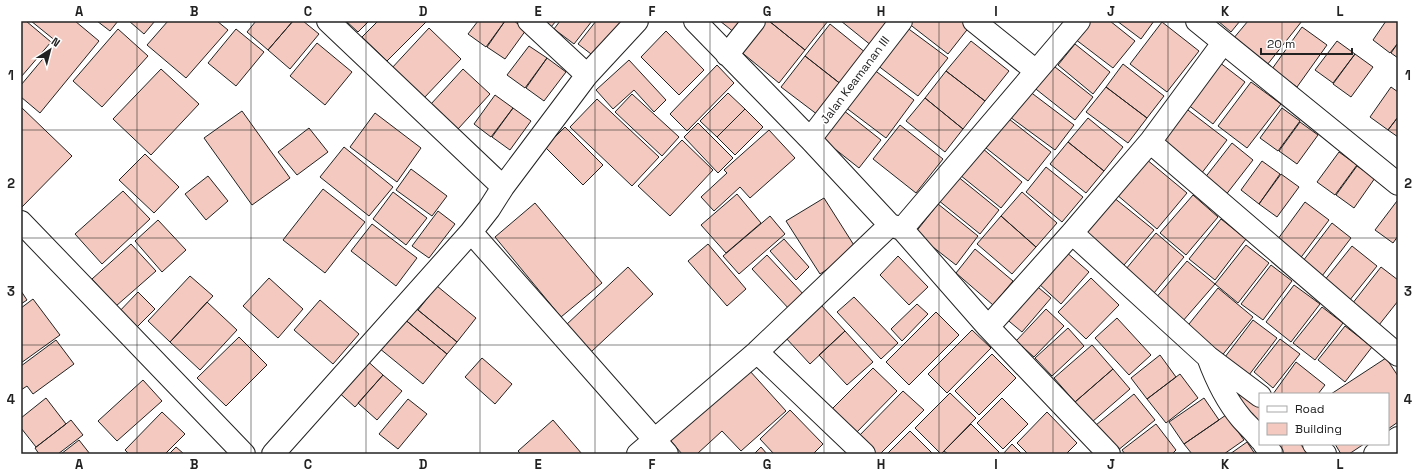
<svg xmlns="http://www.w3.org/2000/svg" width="1419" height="475" font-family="'Space Grotesk',sans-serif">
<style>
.building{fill:#f3c9c0;stroke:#222}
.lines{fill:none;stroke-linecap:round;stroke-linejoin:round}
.minor-casing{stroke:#222;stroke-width:24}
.minor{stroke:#fff;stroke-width:22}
.grid{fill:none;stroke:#222;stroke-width:1;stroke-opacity:0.55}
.labels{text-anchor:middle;stroke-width:3;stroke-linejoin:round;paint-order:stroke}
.street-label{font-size:12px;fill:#222;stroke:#fff}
.neatline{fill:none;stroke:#222;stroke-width:1.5}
.grid-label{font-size:13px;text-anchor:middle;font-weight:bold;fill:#222}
</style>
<rect width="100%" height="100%" fill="#fff"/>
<!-- building -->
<path class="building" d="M21,21H26L51,42L21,77Z
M31,21H75L99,41L40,113L21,97V85L57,42Z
M97,21H118L110,31Z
M129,21H155L144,34Z
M168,21H217L228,30L186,78L147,45Z
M256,21H293L268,50L247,32Z
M293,21H303L319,34L290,69L268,50Z
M346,21H369L358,32Z
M378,21H427L387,61L362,37Z
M478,21H505L486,47L468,34Z
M505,21H514L526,30L505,59L487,47Z
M544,21H556L551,27Z
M560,21H592L574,44L554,29Z
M596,21H623L595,57L578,44Z
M720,21H744L735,33Z
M763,21H769L805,50L779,83L740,51Z
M769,21H828L805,50Z
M841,21H888L872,46Z
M910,21H963L970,26L948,54L908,23Z
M1089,21H1110L1135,41L1113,68L1075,39Z
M1117,21H1154L1141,39Z
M1218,21H1240L1231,32Z
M1248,21H1302L1267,65L1233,39Z
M1386,21H1398V43L1390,53L1373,40Z
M1162,22L1199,51L1167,92L1130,64Z
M830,24L866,53L842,85L805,56Z
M906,27L948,58L918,96L877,65Z
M1302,27L1327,45L1297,87L1272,69Z
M429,28L461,59L423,99L391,69Z
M118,29L148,56L102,107L73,81Z
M236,29L264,52L236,86L208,63Z
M666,31L704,70L679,95L641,57Z
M971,41L1009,71L985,101L946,71Z
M1337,41L1355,54L1333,83L1315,70Z
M317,43L352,72L325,105L290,76Z
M1398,43V58L1391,53Z
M1075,44L1110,72L1093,94L1058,65Z
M529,46L547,58L525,88L507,75Z
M1355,54L1373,67L1351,97L1333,84Z
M805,56L842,85L818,115L781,87Z
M547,58L566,72L544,101L526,88Z
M629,60L666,100L654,112L634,90L613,109L596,90Z
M1219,62L1245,82L1213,124L1187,104Z
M1050,63L1093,97L1075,120L1032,86Z
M1123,64L1164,96L1147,118L1106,87Z
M717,65L734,83L687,131L670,114Z
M161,69L199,104L151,155L113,119Z
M463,69L490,94L458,129L431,104Z
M873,69L914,100L886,138L845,107Z
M946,71L985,101L963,129L925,98Z
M1251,82L1281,104L1247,148L1218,126Z
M1106,87L1147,118L1128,143L1086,112Z
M1391,87L1398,92V117L1388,130L1370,117Z
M1029,91L1074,125L1055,150L1010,117Z
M728,93L745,109L717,137L700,121Z
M632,94L679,137L662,156L615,112Z
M495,95L513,108L491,137L474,124Z
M925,98L963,129L945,152L906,121Z
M597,99L659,157L632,186L570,127Z
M21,107L72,156L21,208Z
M1184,107L1227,140L1201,174L1158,141Z
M513,108L531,121L510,150L492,137Z
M1282,108L1300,121L1278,151L1260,138Z
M745,109L763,127L735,155L717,137Z
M843,110L881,140L859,168L821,138Z
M242,111L290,178L252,205L204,138Z
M375,113L421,148L397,182L350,147Z
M1398,117V137L1388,130Z
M1088,118L1123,147L1104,171L1068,142Z
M1009,119L1051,152L1028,181L986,148Z
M1300,122L1318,135L1297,164L1279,151Z
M698,123L733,158L718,173L684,137Z
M900,125L943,159L916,193L873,159Z
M565,127L603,165L583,185L545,147Z
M309,128L328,152L297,175L278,152Z
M769,130L795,158L750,198L740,187L714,211L701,197L727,173L724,170Z
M682,140L713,170L670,216L638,186Z
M1068,142L1104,171L1086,193L1050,164Z
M1232,143L1253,160L1225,196L1204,179Z
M344,147L393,187L369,216L320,177Z
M982,148L1022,182L1001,208L960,175Z
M1339,152L1357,165L1335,195L1317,182Z
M145,154L179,187L154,213L119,180Z
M1146,159L1187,193L1157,229L1116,194Z
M1262,161L1280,174L1259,204L1241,190Z
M1357,166L1375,178L1354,208L1336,195Z
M1046,167L1083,197L1062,222L1026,192Z
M411,169L447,196L432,216L396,190Z
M1281,174L1299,187L1277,217L1259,204Z
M208,176L228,201L206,220L185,194Z
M957,176L999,210L980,234L938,200Z
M323,189L365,222L325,273L283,240Z
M123,191L150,219L102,264L75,234Z
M393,192L427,218L406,245L373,219Z
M1022,192L1057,223L1036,247L1001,216Z
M737,194L761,223L726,253L701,225Z
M1193,195L1218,217L1186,255L1160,233Z
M1113,197L1154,230L1124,265L1085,232Z
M824,198L857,250L820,274L786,221Z
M1397,201L1398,202V236L1393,243L1375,230Z
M1305,202L1329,220L1299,260L1275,243Z
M535,203L602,283L561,317L495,237Z
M938,204L978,236L956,265L915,233Z
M438,211L455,224L429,258L412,246Z
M770,216L785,234L739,274L723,256Z
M1001,216L1036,247L1012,274L977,244Z
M1221,219L1246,239L1215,280L1189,259Z
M158,220L186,250L162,272L135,241Z
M1332,223L1351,238L1322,276L1303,261Z
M372,224L417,258L396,286L351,251Z
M1156,233L1184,257L1154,293L1126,269Z
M784,239L809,267L796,280L770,251Z
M131,244L156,271L116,306L92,279Z
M708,244L746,289L727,306L688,261Z
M1246,245L1269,263L1238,303L1215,284Z
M1352,246L1377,266L1349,301L1324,281Z
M975,249L1013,281L993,305L956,273Z
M1065,251L1089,272L1061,304L1038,283Z
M767,255L805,296L790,310L752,269Z
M898,256L928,287L909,305L880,275Z
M1187,261L1215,284L1182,322L1155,299Z
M1271,265L1292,281L1263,320L1241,304Z
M628,267L653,294L591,352L566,325Z
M1381,267L1398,280V301L1379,325L1352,304Z
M190,276L213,296L170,342L148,321Z
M269,278L303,309L278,338L243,306Z
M1091,278L1119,305L1086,339L1058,312Z
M1033,283L1051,298L1022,332L1004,317Z
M1294,285L1320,304L1291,342L1266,322Z
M437,286L476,318L457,342L418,310Z
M1218,288L1253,317L1220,358L1185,329Z
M21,291L27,300L21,304Z
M138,292L155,309L132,332L115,316Z
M854,297L898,343L881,359L837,312Z
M33,299L60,335L21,363V308Z
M320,300L359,334L333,364L294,330Z
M207,302L237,330L200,370L170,342Z
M820,304L845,331L810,364L785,337Z
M917,304L928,314L902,341L891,329Z
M413,306L457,342L447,354L403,318Z
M1322,307L1343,323L1315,360L1293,343Z
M1046,309L1064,326L1034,357L1016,341Z
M936,312L959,335L909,385L886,362Z
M403,318L447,354L423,384L379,348Z
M1117,318L1151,355L1129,375L1095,338Z
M1253,320L1277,338L1249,375L1225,357Z
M1345,326L1372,347L1345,382L1318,360Z
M1068,328L1084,346L1052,376L1035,358Z
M972,330L991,348L947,393L928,374Z
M845,331L873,362L847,385L819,355Z
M239,337L267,365L226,406L197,378Z
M1280,339L1300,354L1273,388L1254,372Z
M56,340L74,364L33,394L27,386L21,390V366Z
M1092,345L1113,369L1075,402L1054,378Z
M992,354L1016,378L979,415L955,391Z
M1160,355L1176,377L1147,399L1131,378Z
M363,357L383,375L355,407L335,389Z
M482,358L512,384L495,404L465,377Z
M1386,358L1398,376V422L1388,429V394H1331Z
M1296,362L1325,385L1318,394H1273Z
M873,368L897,391L854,435L830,411Z
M1113,369L1130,389L1092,422L1075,402Z
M749,370L786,411L741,451L722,431L697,454H682L670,440Z
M1180,374L1198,398L1166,423L1147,399Z
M383,375L402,391L377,420L358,403Z
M143,380L162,401L117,441L98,421Z
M1244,387L1260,405V429L1231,399Z
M903,391L924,410L880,454H870L856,439Z
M950,393L976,418L941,454L915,428Z
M1134,394L1155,420L1117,451L1096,425Z
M46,398L66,424L36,447L21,428V418Z
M1002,398L1028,424L1003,449L977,423Z
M1204,398L1219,420L1184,444L1169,422Z
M408,399L427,414L398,449L379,434Z
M790,410L823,444L813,454H774L760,439Z
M162,412L185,434L165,454H129L125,450Z
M1047,412L1077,443L1066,454H1028L1017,443Z
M1226,415L1244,440L1224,454H1192L1184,444Z
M71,420L83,435L58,454H39L35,448Z
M553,420L582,454H521L518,451Z
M971,424L999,452L998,454H948L944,451Z
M1156,424L1176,450L1172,454H1125L1122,450Z
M910,431L933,454H887Z
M79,440L90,454H61Z
M1247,442L1255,454H1230Z
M1012,444L1022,454H1003Z
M1271,444H1300L1309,454H1281Z
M1335,444H1364L1349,454H1341Z
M176,447L184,454H169Z
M761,447L767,454H754Z"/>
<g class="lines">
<!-- minor casing -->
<g class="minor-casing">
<path id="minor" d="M328,21L503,187L489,209L471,232L667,454
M529,21L587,75
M695,21L810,139L890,225L902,229L988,327L1109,454
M974,21L1036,71
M1197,21L1398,184
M727,55L754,21
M810,139L901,21
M1150,142L1398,355
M503,187L587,75L637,21
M21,222L244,454
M902,229L1079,21
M1072,233L1208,357L1260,396
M988,327L1072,233L1150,142L1223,43
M757,352L864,454
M1208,357C1216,379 1225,399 1241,418C1247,425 1254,431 1260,439
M1264,444L1272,454
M1314,444L1325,454
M273,454L471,232
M638,454L757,352L890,225
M1375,454L1398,438"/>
</g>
<!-- minor -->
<use href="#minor" class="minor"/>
</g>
<!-- grid -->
<path class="grid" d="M137,21V454M251,21V454M366,21V454M480,21V454M595,21V454M710,21V454M824,21V454M939,21V454M1053,21V454M1168,21V454M1282,21V394M21,130H1398M21,238H1398M21,345H1398M1282,444V454"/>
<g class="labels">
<!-- street labels -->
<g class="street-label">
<text transform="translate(855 80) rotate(-53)" y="4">Jalan Keamanan III</text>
</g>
</g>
<!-- border -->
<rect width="1419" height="475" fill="none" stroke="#ffffff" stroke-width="44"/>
<!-- legend -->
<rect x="1259" y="393" width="130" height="52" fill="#ffffff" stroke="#a7a7a7"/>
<rect x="1267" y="406" width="20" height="6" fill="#ffffff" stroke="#a7a7a7"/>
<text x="1295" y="413" font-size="12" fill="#222222">Road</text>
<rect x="1267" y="423" width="20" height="12" fill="#f3c9c0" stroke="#a7a7a7"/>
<text x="1295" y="433" font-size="12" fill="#222222">Building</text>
<!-- north arrow -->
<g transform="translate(50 50) rotate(36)" stroke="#ffffff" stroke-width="3" paint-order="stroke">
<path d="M0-3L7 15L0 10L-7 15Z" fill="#222222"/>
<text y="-6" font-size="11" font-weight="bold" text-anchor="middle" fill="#222222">N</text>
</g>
<!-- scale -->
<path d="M1261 48v6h91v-6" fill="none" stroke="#222222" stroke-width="2"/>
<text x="1267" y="48" font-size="12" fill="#222222" stroke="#ffffff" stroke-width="3" paint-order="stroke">20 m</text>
<rect x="22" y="22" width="1375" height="431" class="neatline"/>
<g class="grid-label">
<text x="79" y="16">A</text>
<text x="194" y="16">B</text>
<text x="308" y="16">C</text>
<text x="423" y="16">D</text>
<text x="538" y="16">E</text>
<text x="652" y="16">F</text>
<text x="767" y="16">G</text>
<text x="881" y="16">H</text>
<text x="996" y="16">I</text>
<text x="1111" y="16">J</text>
<text x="1225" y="16">K</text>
<text x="1340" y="16">L</text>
<text x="11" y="80">1</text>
<text x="1408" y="80">1</text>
<text x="11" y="188">2</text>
<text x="1408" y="188">2</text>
<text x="11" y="296">3</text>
<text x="1408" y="296">3</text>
<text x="11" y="404">4</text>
<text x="1408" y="404">4</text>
<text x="79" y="469">A</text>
<text x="194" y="469">B</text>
<text x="308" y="469">C</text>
<text x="423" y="469">D</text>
<text x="538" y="469">E</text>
<text x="652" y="469">F</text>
<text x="767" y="469">G</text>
<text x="881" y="469">H</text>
<text x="996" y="469">I</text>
<text x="1111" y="469">J</text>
<text x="1225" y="469">K</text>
<text x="1340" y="469">L</text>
</g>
</svg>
